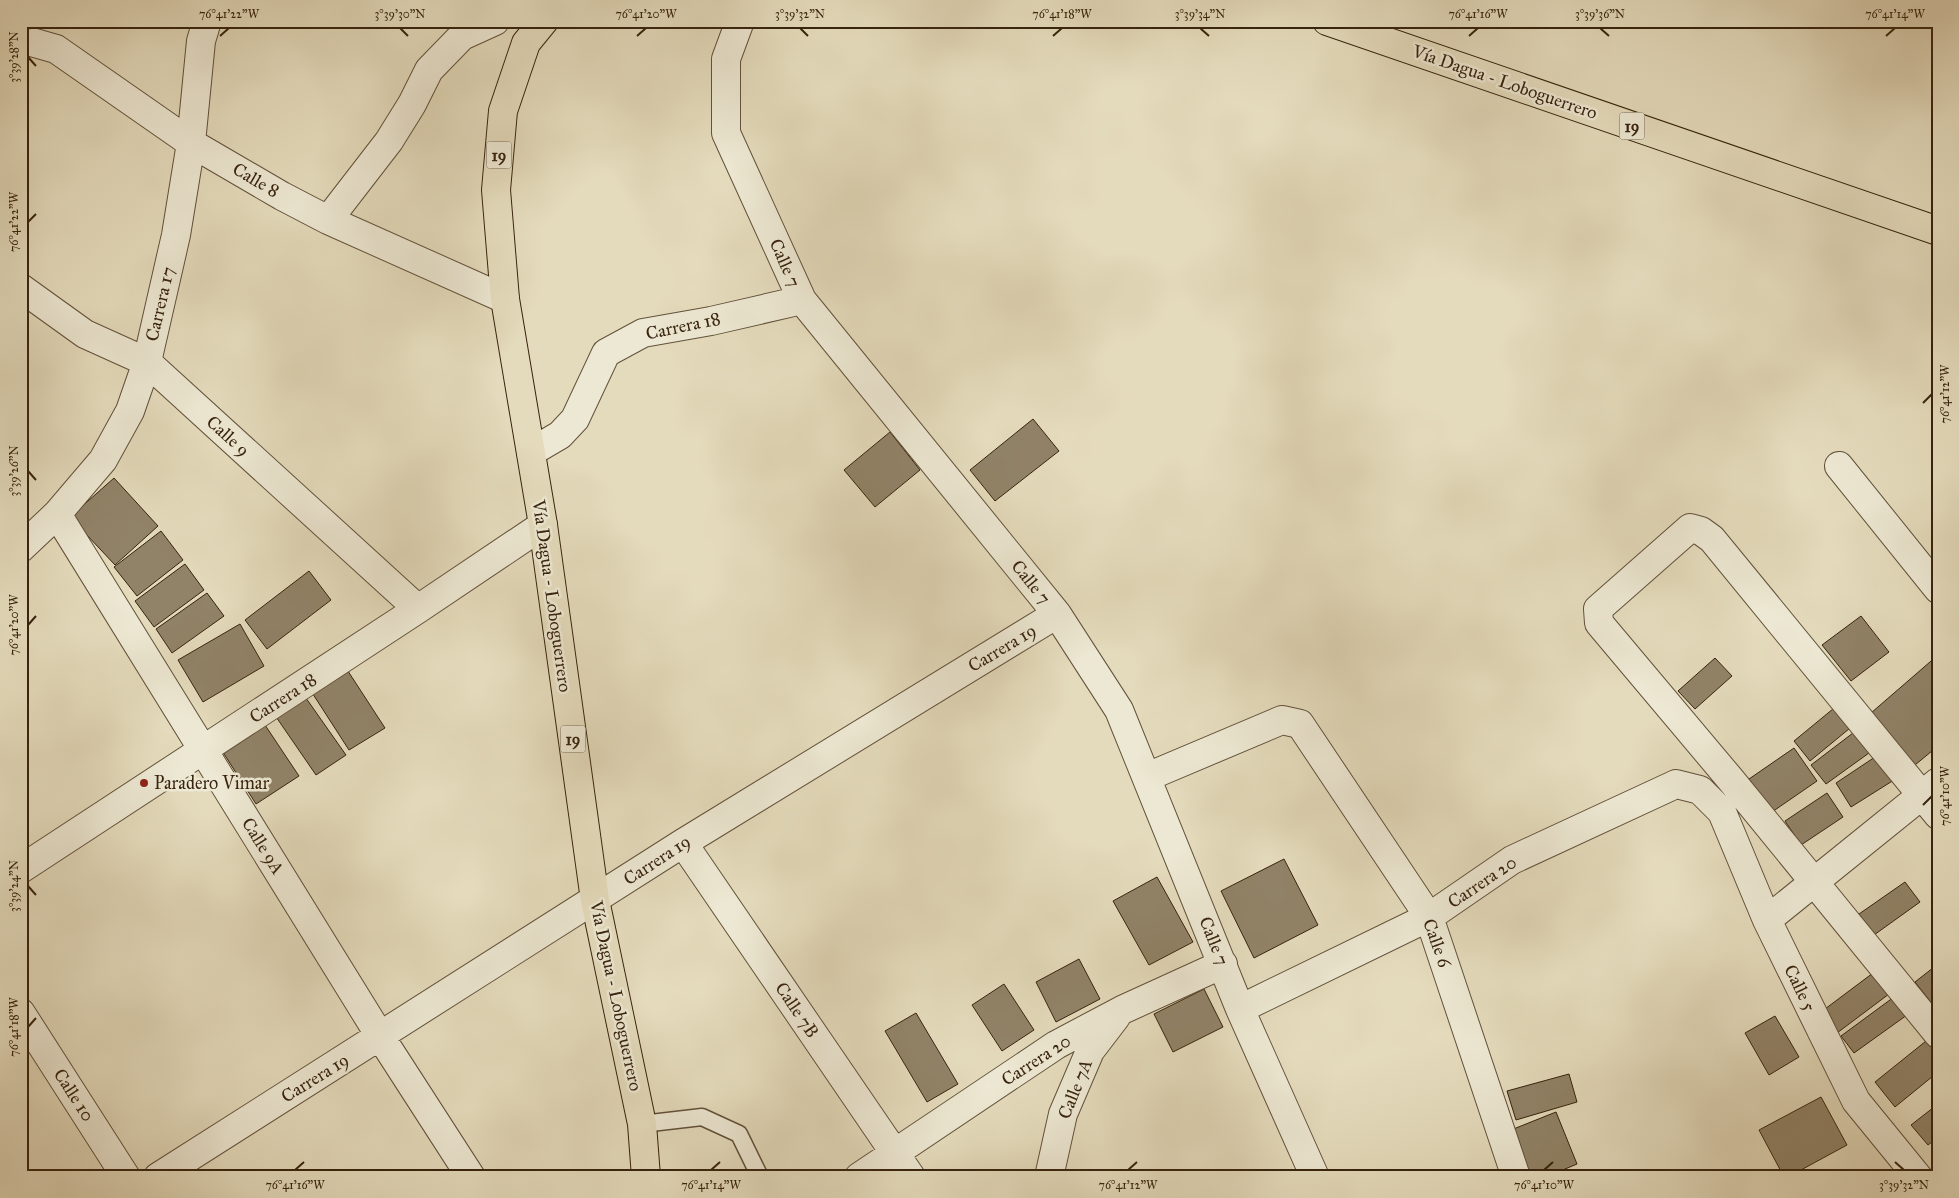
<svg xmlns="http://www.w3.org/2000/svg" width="1959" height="1198" font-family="'IM FELL Great Primer',serif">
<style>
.building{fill:#918368;stroke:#37230e}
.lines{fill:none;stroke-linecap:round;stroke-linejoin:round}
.service-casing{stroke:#62513a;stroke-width:19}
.minor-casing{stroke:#62513a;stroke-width:30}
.primary-casing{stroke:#37230e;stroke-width:30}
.service{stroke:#ede8d3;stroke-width:16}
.minor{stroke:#ede8d3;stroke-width:28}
.primary{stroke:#e4dbbc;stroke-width:28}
.rail{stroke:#37230e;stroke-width:4;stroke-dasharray:9 9;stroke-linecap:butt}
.ticks{fill:none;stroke:#37230e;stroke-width:2}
.poi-dot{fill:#8f2418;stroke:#ede8d3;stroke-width:2}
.labels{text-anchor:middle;stroke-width:5;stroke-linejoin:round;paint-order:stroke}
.shield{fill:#ede8d3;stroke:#6e5e49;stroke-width:1}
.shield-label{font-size:16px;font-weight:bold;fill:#37230e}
.street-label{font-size:18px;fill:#37230e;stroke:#ede8d3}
.poi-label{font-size:18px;fill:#37230e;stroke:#ede8d3;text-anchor:start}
.neatline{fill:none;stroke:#37230e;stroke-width:2}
.ticks-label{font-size:12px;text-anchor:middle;fill:#37230e}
</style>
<rect width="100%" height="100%" fill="#e4dbbc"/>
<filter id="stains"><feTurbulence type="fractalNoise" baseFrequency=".004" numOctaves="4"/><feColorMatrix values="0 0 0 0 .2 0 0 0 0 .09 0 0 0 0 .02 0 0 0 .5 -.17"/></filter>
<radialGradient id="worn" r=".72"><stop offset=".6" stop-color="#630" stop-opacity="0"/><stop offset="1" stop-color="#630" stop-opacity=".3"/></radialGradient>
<!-- building -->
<path class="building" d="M1033,419L1059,451L995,501L970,470Z
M890,432L920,470L875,507L844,470Z
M114,478L158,526L115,565L70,517Z
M161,531L183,560L137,596L114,567Z
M185,564L204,590L154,627L135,601Z
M309,571L331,600L267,649L245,620Z
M207,593L224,616L172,653L156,629Z
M1861,616L1889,652L1851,681L1822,645Z
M240,624L264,666L203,702L178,660Z
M1938,655V746L1915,765L1871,713Z
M1715,658L1732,676L1695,709L1678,691Z
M344,665L385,728L349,750L309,688Z
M301,691L346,755L316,775L272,711Z
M1839,704L1855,724L1810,761L1794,741Z
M261,719L299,776L256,804L219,746Z
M1853,733L1869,753L1826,784L1811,765Z
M1794,748L1817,781L1772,812L1749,779Z
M1878,755L1894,780L1851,807L1836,783Z
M1827,793L1843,817L1801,845L1785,821Z
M1284,859L1318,925L1254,958L1221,891Z
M1157,877L1193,942L1149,965L1113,901Z
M1905,882L1920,902L1874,935L1859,914Z
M1079,959L1100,999L1056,1022L1036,982Z
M1938,964V1002L1933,1005L1915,982Z
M1873,973L1889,994L1837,1033L1821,1012Z
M1004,984L1034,1030L1002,1051L972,1005Z
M1204,989L1223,1027L1173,1052L1154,1014Z
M1894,997L1907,1015L1854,1053L1841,1036Z
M916,1013L958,1084L927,1102L885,1031Z
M1775,1016L1799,1057L1769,1075L1745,1033Z
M1926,1041L1938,1055V1072L1895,1107L1875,1082Z
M1569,1074L1577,1102L1516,1120L1507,1091Z
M1821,1097L1847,1145L1788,1177H1784L1759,1130Z
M1938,1104V1137L1928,1145L1911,1125Z
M1556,1112L1577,1164L1546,1177H1530L1511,1130Z"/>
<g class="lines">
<!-- service casing -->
<g class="service-casing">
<path id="service" d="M642,1124L702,1117L739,1134L760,1177"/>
</g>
<!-- minor casing -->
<g class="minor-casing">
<path id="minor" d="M740,21L726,59V133L802,300L1057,614L1119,710L1240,1009L1315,1177
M21,39L56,49L191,143L282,196L328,220L505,299
M328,220L389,141L412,104L429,70L462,36L495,21
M21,288L85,334L147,362L418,609
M531,452L560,435L575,419L606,353L643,333L711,321L802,300
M1839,466L1938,589
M57,514L380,1036L471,1177
M21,548L57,514L103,460L130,411L147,362L176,235L191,143L201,41L207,21
M1147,777L1282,720L1300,724L1429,917L1516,1177
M1938,815L1712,539L1701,531L1690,528L1598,609L1599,623L1731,780L1938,1034
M683,843L911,1177
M21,869L418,609L543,525
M1767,920L1938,782
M1240,1009L1429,917L1512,860L1676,784L1700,790L1722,812L1767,920L1856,1101L1918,1177
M21,1013L126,1177
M158,1177L683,843L1057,614
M859,1177L1056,1045L1122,1010L1223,964
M1049,1177L1063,1114L1090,1051L1116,1017"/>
</g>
<!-- primary casing -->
<g class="primary-casing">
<path id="primary" d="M544,21L526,43L503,111L496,190L505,299L543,525L595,900L642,1124L646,1177
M1327,21L1938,231"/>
</g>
<!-- service -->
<use href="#service" class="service"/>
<!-- minor -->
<use href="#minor" class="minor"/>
<!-- primary -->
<use href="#primary" class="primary"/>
<!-- rail -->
<path class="rail" d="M21,45L32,21"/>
</g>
<!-- ticks -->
<path class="ticks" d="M400,28L408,36M800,28L808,36M1200,28L1209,36M1600,28L1609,36M220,36L229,28M637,36L646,28M1053,36L1062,28M1469,36L1478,28M1886,36L1895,28M28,57L36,66M28,222L36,214M1923,403L1932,394M28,471L36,480M28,625L36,616M1923,805L1932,796M28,886L36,895M28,1027L36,1018M1895,1162L1904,1170M295,1170L304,1162M711,1170L720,1162M1128,1170L1137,1162M1544,1170L1553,1162"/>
<!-- markers -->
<circle class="poi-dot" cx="144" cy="783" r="5"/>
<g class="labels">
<!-- shield labels -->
<g class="shield">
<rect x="1619.5" y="112.5" width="25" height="27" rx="4"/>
<rect x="486.5" y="141.5" width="25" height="27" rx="4"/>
<rect x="560.5" y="725.5" width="25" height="27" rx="4"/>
</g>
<g class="shield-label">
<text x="1632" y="132">19</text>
<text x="499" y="161">19</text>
<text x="573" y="745">19</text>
</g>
<!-- street labels -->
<g class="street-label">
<text transform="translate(1505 82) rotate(19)" y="6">Vía Dagua - Loboguerrero</text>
<text transform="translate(256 180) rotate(30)" y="6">Calle 8</text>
<text transform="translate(785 263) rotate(66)" y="6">Calle 7</text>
<text transform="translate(160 304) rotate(-77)" y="6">Carrera 17</text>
<text transform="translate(683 326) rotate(-12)" y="6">Carrera 18</text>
<text transform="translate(228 436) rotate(42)" y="6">Calle 9</text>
<text transform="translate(1031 582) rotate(51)" y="6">Calle 7</text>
<text transform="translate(552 596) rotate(82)" y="6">Vía Dagua - Loboguerrero</text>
<text transform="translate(1002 648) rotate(-31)" y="6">Carrera 19</text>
<text transform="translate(283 698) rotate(-33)" y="6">Carrera 18</text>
<text transform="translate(263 846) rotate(58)" y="6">Calle 9A</text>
<text transform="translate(657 860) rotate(-33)" y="6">Carrera 19</text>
<text transform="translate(1482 882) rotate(-34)" y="6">Carrera 20</text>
<text transform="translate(1214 941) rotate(68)" y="6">Calle 7</text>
<text transform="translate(1437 943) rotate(70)" y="6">Calle 6</text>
<text transform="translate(1800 988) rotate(64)" y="6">Calle 5</text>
<text transform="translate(616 996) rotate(78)" y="6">Vía Dagua - Loboguerrero</text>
<text transform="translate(797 1010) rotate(56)" y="6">Calle 7B</text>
<text transform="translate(1036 1060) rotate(-33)" y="6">Carrera 20</text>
<text transform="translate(315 1078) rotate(-32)" y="6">Carrera 19</text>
<text transform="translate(1075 1089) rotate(-68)" y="6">Calle 7A</text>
<text transform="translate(74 1095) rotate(57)" y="6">Calle 10</text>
</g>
<!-- poi labels -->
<g class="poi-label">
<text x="154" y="789">Paradero Vimar</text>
</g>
</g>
<!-- margin -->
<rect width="1959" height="1198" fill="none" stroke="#e4dbbc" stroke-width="55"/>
<rect x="28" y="28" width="1904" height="1142" class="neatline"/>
<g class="ticks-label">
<text x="229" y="18">76°41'22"W</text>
<text x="400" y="18">3°39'30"N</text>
<text x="646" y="18">76°41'20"W</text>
<text x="800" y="18">3°39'32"N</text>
<text x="1062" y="18">76°41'18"W</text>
<text x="1200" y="18">3°39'34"N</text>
<text x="1478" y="18">76°41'16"W</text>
<text x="1600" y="18">3°39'36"N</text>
<text x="1895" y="18">76°41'14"W</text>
<text transform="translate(14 57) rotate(-90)" y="4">3°39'28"N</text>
<text transform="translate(14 222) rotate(-90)" y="4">76°41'22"W</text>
<text transform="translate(1945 394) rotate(-90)" y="4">76°41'12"W</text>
<text transform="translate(14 471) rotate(-90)" y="4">3°39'26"N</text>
<text transform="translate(14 625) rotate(-90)" y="4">76°41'20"W</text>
<text transform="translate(1945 796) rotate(-90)" y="4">76°41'10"W</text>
<text transform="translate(14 886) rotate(-90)" y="4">3°39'24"N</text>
<text transform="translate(14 1027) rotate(-90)" y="4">76°41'18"W</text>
<text x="295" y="1189">76°41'16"W</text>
<text x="711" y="1189">76°41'14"W</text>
<text x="1128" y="1189">76°41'12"W</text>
<text x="1544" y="1189">76°41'10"W</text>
<text x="1904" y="1189">3°39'32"N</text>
</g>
<rect width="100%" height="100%" filter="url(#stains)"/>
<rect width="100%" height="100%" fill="url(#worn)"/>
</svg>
